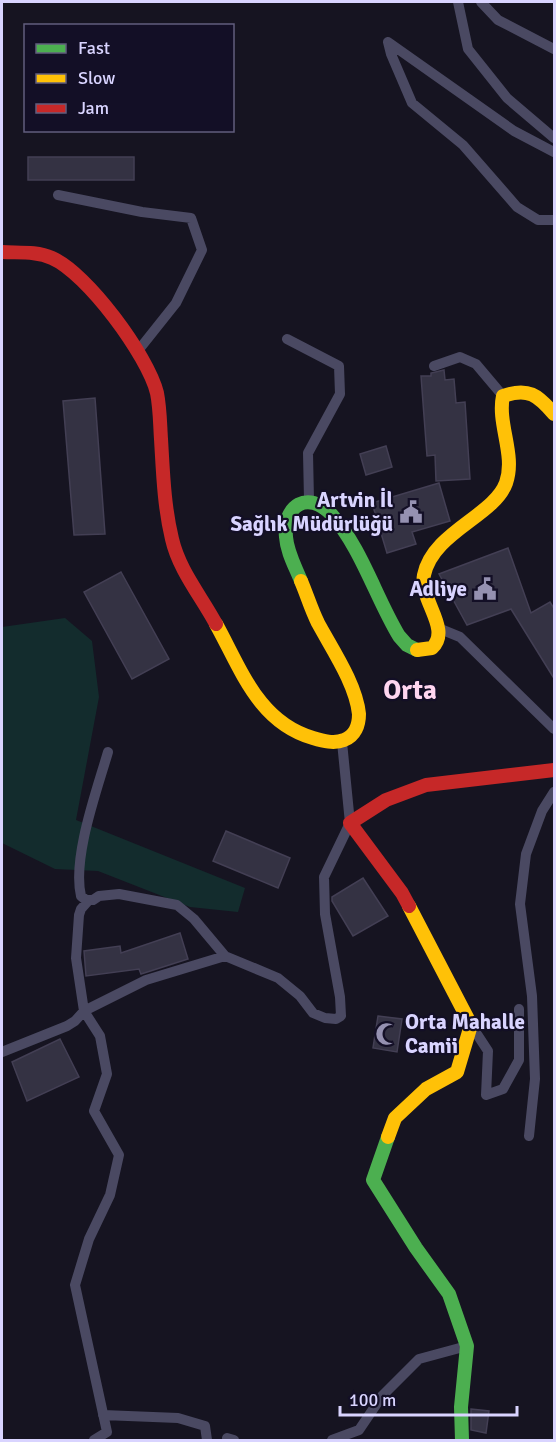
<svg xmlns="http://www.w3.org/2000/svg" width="556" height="1442" font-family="Signika,sans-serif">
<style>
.green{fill:#132c2d}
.building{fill:#343243;stroke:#433f54;stroke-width:1.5}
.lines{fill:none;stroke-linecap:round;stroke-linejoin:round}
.street{stroke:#4a4962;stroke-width:10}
.fast{stroke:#4caf50;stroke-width:14}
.slow{stroke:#ffc107;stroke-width:14}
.jam{stroke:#c62828;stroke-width:14}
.labels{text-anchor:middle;stroke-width:4.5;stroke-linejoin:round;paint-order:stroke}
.poi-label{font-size:21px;font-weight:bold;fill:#d9d4ff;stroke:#130f26;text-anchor:end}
.district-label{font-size:27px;font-weight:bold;fill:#ffd6f0;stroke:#130f26}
</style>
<rect width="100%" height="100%" fill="#161421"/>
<!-- green -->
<path class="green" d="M65,618L92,641L99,697L76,820L245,888L238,912L190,907L98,871L55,869L2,843V627Z"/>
<!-- building -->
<path class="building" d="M28,157H134V180H28Z
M444,370L445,380L454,379L456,403L465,402L470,479L436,481L435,455L427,456L421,376H431V373Z
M95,398L105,534L74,535L63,401Z
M386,446L392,467L366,475L360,454Z
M439,483L450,521L412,532L416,544L387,553L372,503Z
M508,548L531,613L550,602L555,610V680L511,609L467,625L439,574Z
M121,572L169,659L132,679L84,592Z
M226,831L290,858L278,888L213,861Z
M363,878L388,916L353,936L332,901V897Z
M180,933L188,959L141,974L139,969L86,976L84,951L120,946L121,953Z
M378,1016L402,1019L397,1052L373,1048Z
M60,1039L79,1077L27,1101L12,1062Z
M471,1409L489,1411L486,1433L471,1430Z"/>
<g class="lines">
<!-- street -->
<path class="street" d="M458,2L468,49L507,98L554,138
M481,2L498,20L554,49
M554,152L514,131L388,42L391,54L412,103L463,145L517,207L538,220H554
M58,195L142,212L191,218L202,250L176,303L137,352
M287,339L339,366L340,394L308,453L309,500
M434,366L460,357L476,364L503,396
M438,628L460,637L554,729
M108,752C97,790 72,858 81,896L86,900H93L99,896L119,894L177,905L194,919L225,956L278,978L300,996L313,1013L325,1018L336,1019L341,1016L340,997L325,914L324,877L350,823L342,742
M471,1025L488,1051L486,1095L503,1089L519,1060V1009
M2,1052L67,1026L75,1021L84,1011L76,958L79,915L81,909L89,900
M529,1136L535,1079L532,996L520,904L526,854L542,811L554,792
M103,1415L178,1418L205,1426L207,1440
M227,1438L234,1440
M94,1440L107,1432L75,1285L89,1239L110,1195L119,1155L94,1111L107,1074L100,1036L84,1011L146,980L225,956
M332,1440L359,1430L382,1396L419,1359L467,1346"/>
<!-- fast -->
<path class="fast" d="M301,581C295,566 287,552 286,537C283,505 308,490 331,514C361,547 376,598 399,636L407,645L417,650
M388,1137L373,1180L416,1248L449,1294L467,1346L461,1407L462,1440"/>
<!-- slow -->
<path class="slow" d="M216,624C241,669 258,722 313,738C323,741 334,744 344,740C355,736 359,725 359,714C356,684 332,649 318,623C311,609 307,595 301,581
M417,650L432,648C452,629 419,600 424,575C433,532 494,516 506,483C516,455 497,424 503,396C528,387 538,395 554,414
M388,1137L395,1118L426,1089L457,1072L471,1025L409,906"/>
<!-- jam -->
<path class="jam" d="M2,252C19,253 36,251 52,258C87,273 148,356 157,393C160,408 160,424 161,439C163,472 164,506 172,539C179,570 201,596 216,624
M409,906L402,893L350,823L386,800L426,785L554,770"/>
</g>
<!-- icons -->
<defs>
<g id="civic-bare" transform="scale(1.8)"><path d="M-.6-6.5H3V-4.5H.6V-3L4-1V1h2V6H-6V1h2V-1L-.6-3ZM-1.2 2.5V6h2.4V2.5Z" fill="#9591b1" stroke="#130f26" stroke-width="2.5" paint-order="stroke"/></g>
<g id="mosque-bare" transform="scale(1.8)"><path d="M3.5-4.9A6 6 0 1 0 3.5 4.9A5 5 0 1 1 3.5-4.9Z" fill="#9591b1" stroke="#130f26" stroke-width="2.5" paint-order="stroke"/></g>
</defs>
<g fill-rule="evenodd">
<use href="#civic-bare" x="411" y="512"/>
<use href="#civic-bare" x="485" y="589"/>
<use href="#mosque-bare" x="387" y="1034"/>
</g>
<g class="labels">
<!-- poi labels -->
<g class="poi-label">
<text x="393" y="507">Artvin İl<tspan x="393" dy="24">Sağlık Müdürlüğü</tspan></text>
<text x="467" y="596">Adliye</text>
<text x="405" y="1029" text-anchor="start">Orta Mahalle<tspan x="405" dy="24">Camii</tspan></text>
</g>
<!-- district labels -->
<g class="district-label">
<text x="410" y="699">Orta</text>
</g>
</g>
<!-- border -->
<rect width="556" height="1442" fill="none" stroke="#d9d4ff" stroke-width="6"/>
<!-- legend -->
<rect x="24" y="24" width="210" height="108" fill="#130f26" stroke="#625e7d" stroke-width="1.5"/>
<rect x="36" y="44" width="30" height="9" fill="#4caf50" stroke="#625e7d" stroke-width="1.5"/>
<text x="78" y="54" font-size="18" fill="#d9d4ff">Fast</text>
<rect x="36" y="74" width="30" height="9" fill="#ffc107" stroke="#625e7d" stroke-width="1.5"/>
<text x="78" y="84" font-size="18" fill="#d9d4ff">Slow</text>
<rect x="36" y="104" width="30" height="9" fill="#c62828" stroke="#625e7d" stroke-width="1.5"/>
<text x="78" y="114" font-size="18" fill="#d9d4ff">Jam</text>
<!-- scale -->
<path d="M340 1406v9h177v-9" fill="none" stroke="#d9d4ff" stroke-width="3"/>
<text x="349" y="1406" font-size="18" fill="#d9d4ff" stroke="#130f26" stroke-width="4.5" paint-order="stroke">100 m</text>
</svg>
